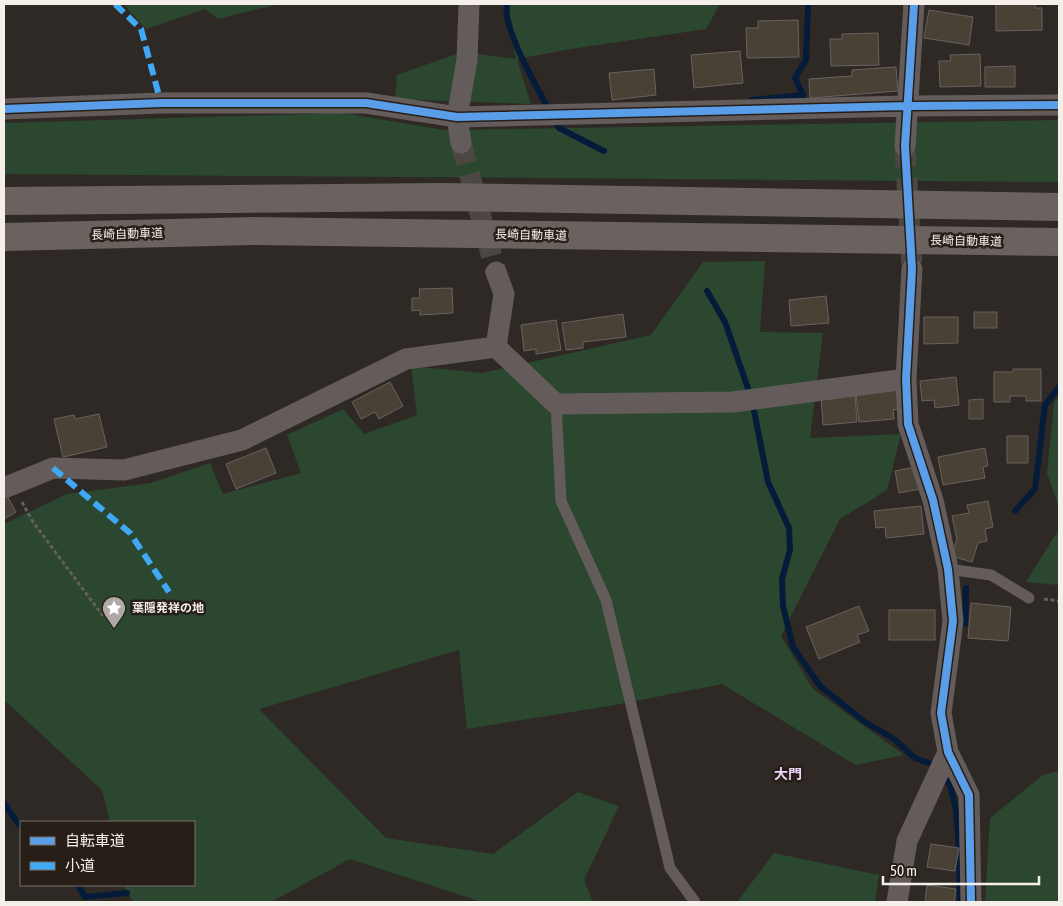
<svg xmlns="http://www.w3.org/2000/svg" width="1063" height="906" font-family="'Asap Condensed','Noto Sans JP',sans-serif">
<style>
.green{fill:#2b4730}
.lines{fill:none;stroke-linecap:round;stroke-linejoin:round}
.stream{stroke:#051b3a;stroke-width:6}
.building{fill:#494036;stroke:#67635e}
.minor-tunnel{stroke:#4c4742;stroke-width:21;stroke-dasharray:21 11;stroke-linecap:butt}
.path{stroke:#655f5b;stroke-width:3;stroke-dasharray:4 2.5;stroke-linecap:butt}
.service{stroke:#645c5a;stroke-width:11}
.minor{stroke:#645c5a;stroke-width:21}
.motorway{stroke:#6b615f;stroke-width:28}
.quiet{stroke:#3fa9f5;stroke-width:6;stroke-dasharray:12 6;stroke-linecap:butt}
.cycleway-casing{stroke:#271f17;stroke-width:11}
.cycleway{stroke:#5a9eea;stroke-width:8}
.labels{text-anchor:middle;stroke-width:5;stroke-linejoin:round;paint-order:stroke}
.street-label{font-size:12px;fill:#f5efea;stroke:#271f17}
.poi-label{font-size:12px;font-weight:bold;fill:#f5efea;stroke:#271f17;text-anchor:start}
.neighbourhood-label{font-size:14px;font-weight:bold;fill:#edd3fa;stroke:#271f17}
</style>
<rect width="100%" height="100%" fill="#2e2924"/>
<!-- green -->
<path class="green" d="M123,4H280L218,19L205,9L146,29Z
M504,4H720L706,29L571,49L517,59L531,104L395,99L397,75L462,52L516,59Z
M343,113L444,130L1059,120V182L4,174V123Z
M765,261L760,332L823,333L810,438L901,434L887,490L840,519L781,636L813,689L904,755L856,765L722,684L615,705L467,729L459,650L259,709L386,838L493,854L578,792L619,806L584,880L593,902H482L350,859L271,902H134L127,893L125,885H194V822H110L102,790L4,700V524L67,494L151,483L210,463L223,494L301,473L287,435L343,409L364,434L417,415L411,366L482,373L651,335L703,262Z
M1059,396V508L1047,473L1054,402Z
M1059,529V585L1026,582Z
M1059,771V902H985L990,818L1043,775Z
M774,853L879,875L875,902H737Z"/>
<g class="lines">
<!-- stream -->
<path class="stream" d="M507,4C502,28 537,87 549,110
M752,100L803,95L795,78L806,60L808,7
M554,119L559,128L604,151
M707,291L725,322L752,400L768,482L789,528L790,550L782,579L783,606L793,647L820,686L865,722L894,739L915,758L934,765L950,785L956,810L959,848L960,902
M1015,511L1035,489L1045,405L1059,387
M965,624L966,588
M4,803L16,821L21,826
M78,885L85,897L127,893"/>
</g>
<!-- building -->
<path class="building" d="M996,4H1035V8H1042V30L996,31Z
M929,10L973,17L969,45L924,38Z
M798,20L799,57L747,58L746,28H758V21Z
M878,33L879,65L831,66L830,39H842V34Z
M740,51L743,83L694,88L691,55Z
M980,54L981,86L940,87L939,61H951L950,55Z
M1015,66V87H985V67Z
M896,67L898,91L810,98L809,79L852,76V70Z
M654,69L656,95L612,100L609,73Z
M452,288L453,313L420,315V310L412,311V298H420L419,289Z
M826,296L829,323L791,326L789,300Z
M974,312H997V328H974Z
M623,314L626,337L583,342V348L566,350L562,323Z
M924,317H958V343L924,344Z
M556,320L561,350L536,354V349L524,351L521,325Z
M1013,369H1041V401H1026V396H1010V402H994V372H1013Z
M956,377L959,405L935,408L934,400L922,401L920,381Z
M390,382L403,406L379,419L375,412L361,419L352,402Z
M897,390L898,409L893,410L894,419L859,422L856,394Z
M855,394L857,422L823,425L821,397Z
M983,399V419H969V400Z
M99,414L107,447L63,457L54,419L74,415L75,419Z
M1007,436H1028V463H1007Z
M266,448L276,473L236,489L226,464Z
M985,448L988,466L983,467L985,478L943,485L938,457Z
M915,467L920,489L899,493L895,471Z
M7,496L16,512L4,519V497Z
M988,501L993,527L985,529L987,541L978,543L972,562L951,556L957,539L952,516L969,513L967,505Z
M921,506L924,534L886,538L885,527L876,528L874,511Z
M971,603L1011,607L1008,641L968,638Z
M859,606L869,631L857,635L860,642L819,659L806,627Z
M889,610H935V640H889Z
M931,844L959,848L955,871L927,867Z
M927,885L956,889L954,902H925Z"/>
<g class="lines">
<!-- minor-tunnel -->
<path class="minor-tunnel" d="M461,143L496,272
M905,146L912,269"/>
<!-- path -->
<path class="path" d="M22,502L33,522L103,616
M1044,599L1059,601"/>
<!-- service -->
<path class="service" d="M556,404L561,501L606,600L670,868L695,902
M948,569L991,575L1029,598"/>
<!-- minor -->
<path class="minor" d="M4,109L161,103H366L457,117L907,106L1059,105
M461,143L457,117L467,60L469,4
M905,146L914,4
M912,269L906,379L908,424L933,500L948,569L953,621L941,713L948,752L969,795L971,902
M496,272L504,294L496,347
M496,347L556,404L733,402L906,379
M4,488L53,468L124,470L242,440L406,359L496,347
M897,902L907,841L948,752"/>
<!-- motorway -->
<path class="motorway" d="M4,201L441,197L1059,207
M4,237L254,231L1059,242"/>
<!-- quiet -->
<path class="quiet" d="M115,4L141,29L161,103
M53,468L130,533L169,592"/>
<!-- cycleway casing -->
<g class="cycleway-casing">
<path id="cycleway" d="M914,4L905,146L912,269L906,379L908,424L933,500L948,569L953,621L941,713L948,752L969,795L971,902
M4,109L161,103H366L457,117L907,106L1059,105"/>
</g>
<!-- cycleway -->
<use href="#cycleway" class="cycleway"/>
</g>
<!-- icons -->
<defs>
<g id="sight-pin" transform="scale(1.25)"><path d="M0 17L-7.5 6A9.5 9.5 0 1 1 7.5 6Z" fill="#afaaa5" stroke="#271f17"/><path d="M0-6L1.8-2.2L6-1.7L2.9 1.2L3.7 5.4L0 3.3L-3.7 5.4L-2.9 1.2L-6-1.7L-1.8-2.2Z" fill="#fff"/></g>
</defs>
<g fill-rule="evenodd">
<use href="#sight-pin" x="114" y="608"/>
</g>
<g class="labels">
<!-- street labels -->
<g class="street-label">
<text transform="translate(127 234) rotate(-2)" y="4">長崎自動車道</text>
<text transform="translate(531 235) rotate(1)" y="4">長崎自動車道</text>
<text transform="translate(966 241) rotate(1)" y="4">長崎自動車道</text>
</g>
<!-- poi labels -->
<g class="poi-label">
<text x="132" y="612">葉隠発祥の地</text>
</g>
<!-- neighbourhood labels -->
<g class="neighbourhood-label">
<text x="788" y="779">大門</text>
</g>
</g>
<!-- border -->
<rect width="1063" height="906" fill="none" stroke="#f5efea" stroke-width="10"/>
<!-- legend -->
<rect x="20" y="821" width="175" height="65" fill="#271f17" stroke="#79726b"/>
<rect x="30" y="837" width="25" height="8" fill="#5a9eea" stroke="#79726b"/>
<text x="65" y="846" font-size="15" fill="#f5efea">自転車道</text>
<rect x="30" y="862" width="25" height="8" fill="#3fa9f5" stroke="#79726b"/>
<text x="65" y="871" font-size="15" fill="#f5efea">小道</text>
<!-- scale -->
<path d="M883 876v8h156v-8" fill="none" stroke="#f5efea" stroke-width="2.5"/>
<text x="890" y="876" font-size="15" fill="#f5efea" stroke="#271f17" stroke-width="4" paint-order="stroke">50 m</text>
</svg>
